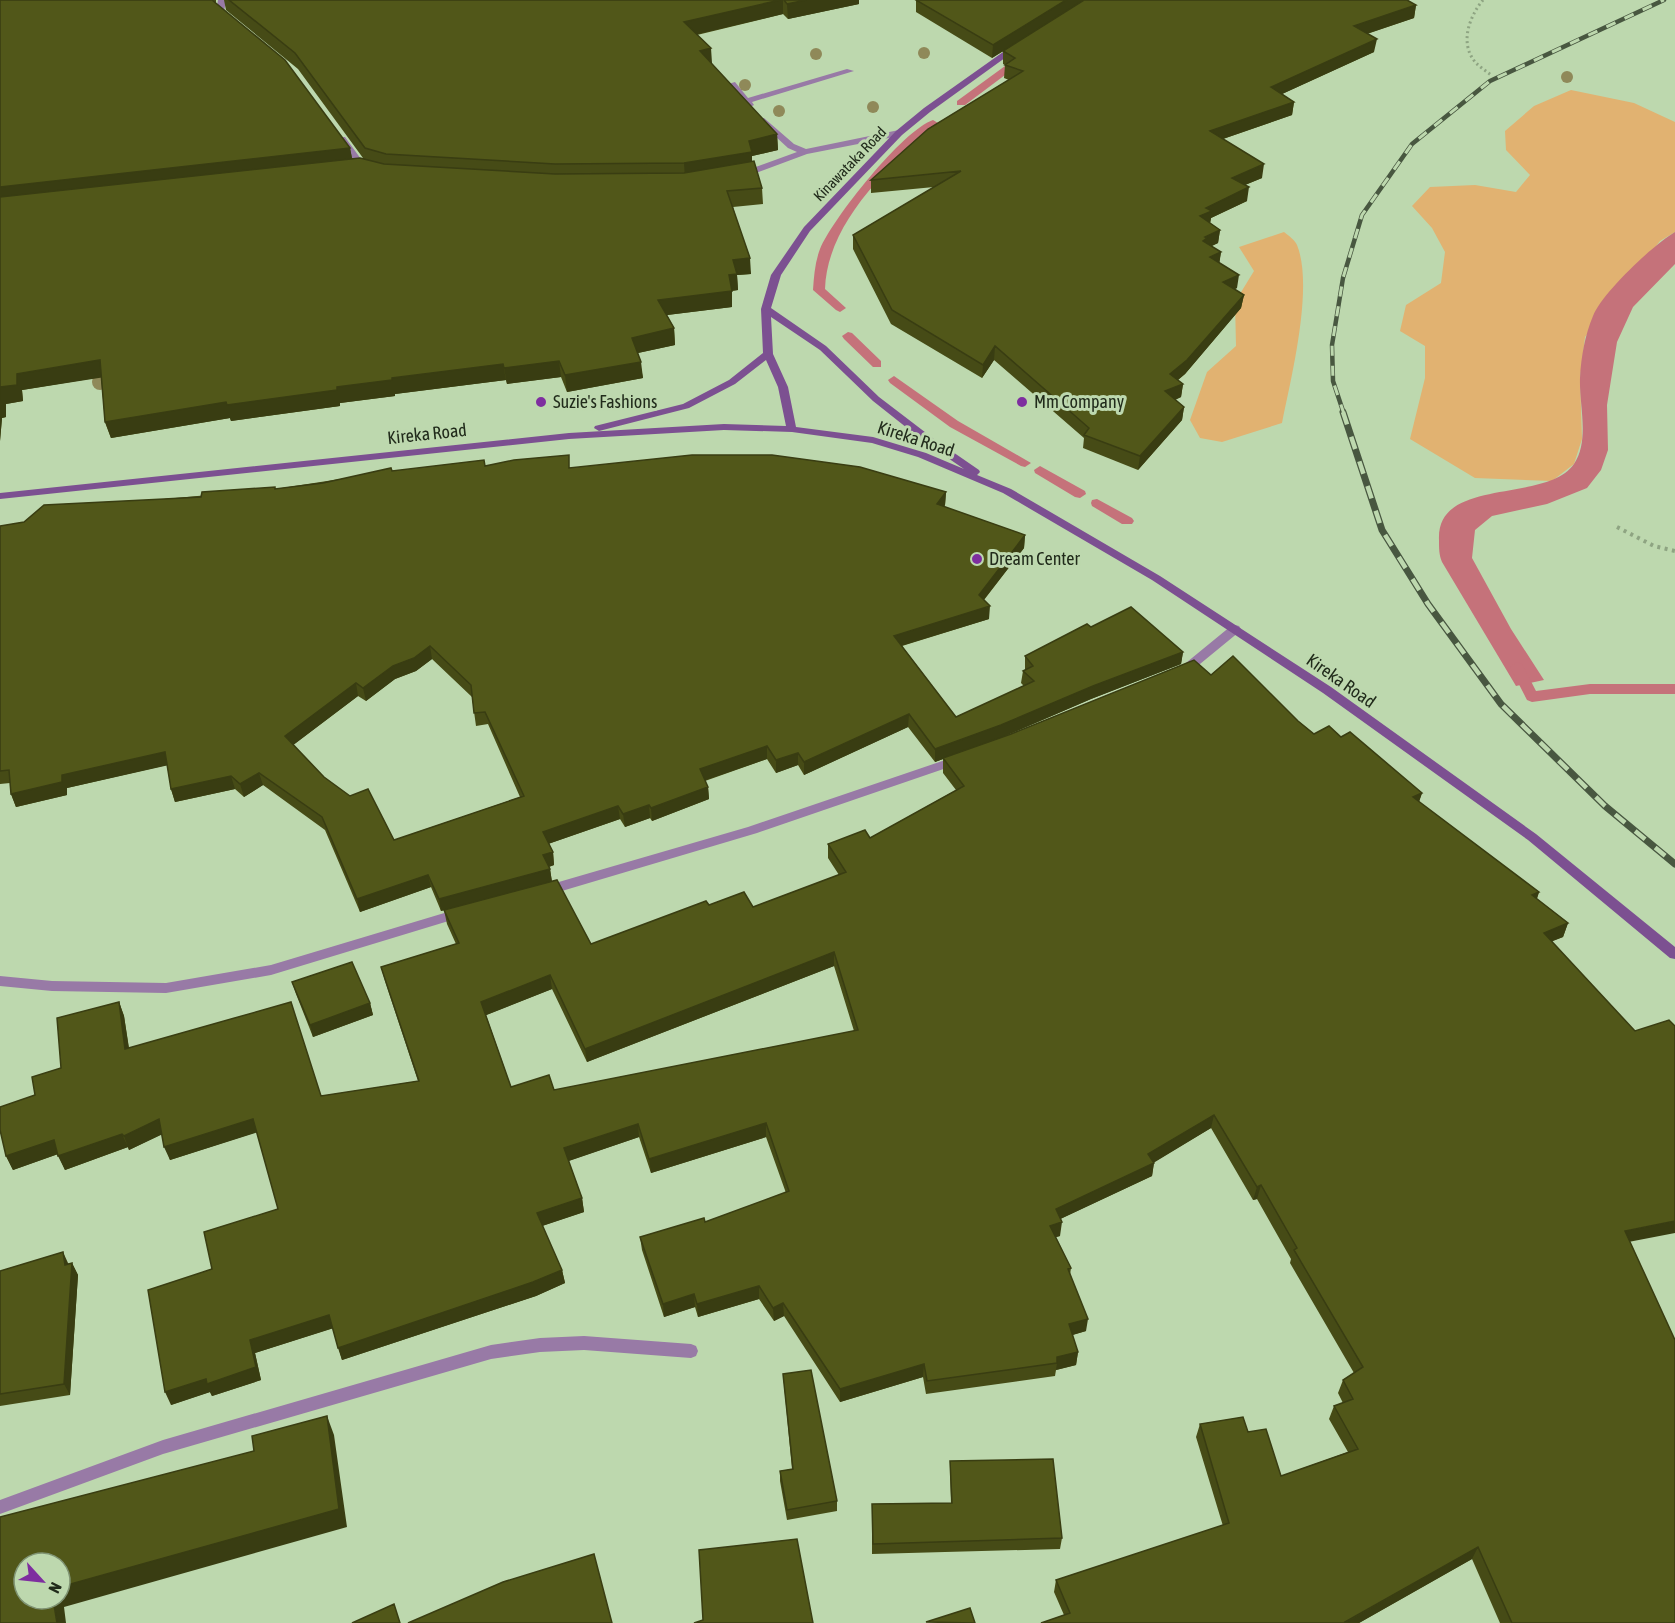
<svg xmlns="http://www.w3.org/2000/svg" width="1675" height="1623" font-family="'Asap Condensed',sans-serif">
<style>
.green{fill:#e1b271}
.water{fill:#c5727a}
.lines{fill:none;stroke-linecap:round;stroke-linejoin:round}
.stream{fill:#c5727a;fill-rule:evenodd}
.path-far1{stroke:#8ea482;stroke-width:3;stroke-dasharray:2 3;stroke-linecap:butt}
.path{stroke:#8ea482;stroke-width:4;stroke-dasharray:3 4.5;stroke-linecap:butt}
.street{fill:#987aa6;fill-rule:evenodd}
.secondary{fill:#7c5091;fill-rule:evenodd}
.rail-far1-casing{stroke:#485740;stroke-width:4.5}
.rail-casing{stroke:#485740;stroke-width:7}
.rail-far1{stroke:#bdd8ae;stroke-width:3;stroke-dasharray:10;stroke-linecap:butt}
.rail{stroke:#bdd8ae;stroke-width:4.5;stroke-dasharray:13;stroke-linecap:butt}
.tree{fill:#8f8959}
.wall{fill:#464b16;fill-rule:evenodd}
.shaded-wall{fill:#393d12}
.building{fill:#515719;stroke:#393d12;stroke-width:1.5;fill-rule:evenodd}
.poi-dot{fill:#7e2e9f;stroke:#bdd8ae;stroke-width:2}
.labels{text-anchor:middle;stroke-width:6;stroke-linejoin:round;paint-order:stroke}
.far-street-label{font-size:15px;fill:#212b1b;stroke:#bdd8ae}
.poi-label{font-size:18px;fill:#212b1b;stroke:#bdd8ae;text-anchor:start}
.street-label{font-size:18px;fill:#212b1b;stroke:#bdd8ae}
</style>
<rect width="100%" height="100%" fill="#bdd8ae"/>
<!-- green -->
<path class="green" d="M1571,90L1634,103L1675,122V232L1660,241L1585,337L1580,378L1582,439L1574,464L1552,481L1475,478L1410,439L1425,378V346L1400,331L1406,305L1441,283L1445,252L1432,228L1412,206L1430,187L1475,185L1516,192L1530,175L1506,150L1505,131L1534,106Z
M1284,232C1289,236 1295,240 1297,245C1314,287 1291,378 1282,423L1222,442L1200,438L1190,420L1207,372L1236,346L1235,302L1254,271L1239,247Z"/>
<!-- water -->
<path class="water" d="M1675,232V264L1633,307L1617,342L1607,405L1608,450L1601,470L1587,488L1547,504L1492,516L1475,530L1472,558L1511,629L1544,680L1516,686L1442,562C1439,555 1439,548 1439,540C1436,476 1546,504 1574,464C1590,440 1579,405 1580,378C1581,357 1585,335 1593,316C1602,293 1653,245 1675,232Z"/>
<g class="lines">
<!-- stream -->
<path class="stream" d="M1016,58L1025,60L965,105H957V101Z
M933,120L938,123L937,125C889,165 827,223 825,289L846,308L840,312L836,310L813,290C814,276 815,262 820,249C833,218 903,130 933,120Z
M848,332L852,333L881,361V367H873L844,339L842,336Z
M894,376L958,421L1031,463L1025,467L1021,466L950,427L890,383L888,380Z
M1040,466L1085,491L1086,494L1080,498L1075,497L1035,473L1034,470Z
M1097,499L1132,518L1134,521L1132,524H1122L1092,506L1091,503L1092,500Z
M1517,662L1522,664L1536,691L1590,684H1675V694H1590L1532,702L1527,700L1510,667Z"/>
<!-- path-far1 -->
<path class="path-far1" d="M1483,0C1469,17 1459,44 1476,63C1480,67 1486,71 1491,75"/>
<!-- path -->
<path class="path" d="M1617,527L1654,546L1675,551"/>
<!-- street -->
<path class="street" d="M218,0H226L224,12L231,19L230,21H224L216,12Z
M847,69L854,71L752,102L754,105L750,107L743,103L728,84L735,82L748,98Z
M764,118L794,144L806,149L899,130L903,133L899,136L807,154L745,177H739V173L797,152L788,148L761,123V119Z
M339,137H345L366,166L369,167V171L360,170L338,139Z
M1235,625L1239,626L1241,629L1239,632L1189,673H1181L1179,670L1181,667L1231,626Z
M957,756L961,757L963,760L961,763L757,833L545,896L541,894L539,891L541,888L545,886L748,827Z
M461,908L465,910L467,913L465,916L271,975L166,993L52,991L0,986V976L52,981L166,983L271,965Z
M584,1336L691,1344L696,1346L698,1351L696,1356L691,1358L584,1350L540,1352L491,1359L163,1454L0,1514V1500L163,1440L491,1345L540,1338Z"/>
<!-- secondary -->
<path class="secondary" d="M1013,45L1020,47L930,112L902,135L810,231L781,275L771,308L826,346L879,397L934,439L979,470L980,472L977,475L1011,489L1160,576L1331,687L1536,834L1675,947V959L1670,958L1528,840L1323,693L1152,580L1003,493L918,457L872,443L792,432L724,430L569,439L0,499V493L569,433L724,424L786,426L778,387L766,360L735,384L689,408L599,431L594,428L595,426L683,404L729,380L763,353L761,309L771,275L804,227L896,131L924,108ZM771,317L820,350L873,401L926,443L964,469L926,453L873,437L796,427L788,387L773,354Z"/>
<!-- rail-far1 casing -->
<g class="rail-far1-casing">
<path id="rail-far1" d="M1344,414L1333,381L1332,345L1343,278L1362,215L1412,144L1490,81L1664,0"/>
</g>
<!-- rail casing -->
<g class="rail-casing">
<path id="rail" d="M1343,412L1382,530L1428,604L1501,704L1605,806L1675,864"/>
</g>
<!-- rail-far1 -->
<use href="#rail-far1" class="rail-far1"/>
<!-- rail -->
<use href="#rail" class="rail"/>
</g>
<!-- trees -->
<g class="tree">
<circle cx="924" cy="53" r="6"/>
<circle cx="816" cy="54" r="6"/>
<circle cx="1567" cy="77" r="6"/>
<circle cx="745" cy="85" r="6"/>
<circle cx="873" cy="107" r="6"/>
<circle cx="779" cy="111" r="6"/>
<circle cx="100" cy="382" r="8"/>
</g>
<!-- wall -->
<path class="wall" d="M0,0H216V4L350,148L352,158H363L298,69L226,10L224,0H859V4L788,19L783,14L697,35L711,64L777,134L778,150L752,156V161L762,188L763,204L733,207L751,274L737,275L738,290L732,291V307L667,315L674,328L675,345L638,353L643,378L567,392L561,377L507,384L506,380L395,394V396L340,403V406L231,421L230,418L111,438L105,422L101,377L22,390L23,401L6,404V417L2,418L0,441Z
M916,0L1416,5L1414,18L1367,34L1374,52L1282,94L1294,102L1292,115L1223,139L1262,178L1245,185L1247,201L1211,218L1210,223L1220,230L1218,243L1211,246L1221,252L1219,263L1237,288L1234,289L1244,295L1241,308L1185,374L1178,380L1183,384L1181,397L1175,400L1184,407L1182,420L1138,470L1083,448L1084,438L994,360L982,378L891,324L853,249V235L934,187L871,193V180L1009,80L1004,78L1005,65L1003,64V51L1043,26L992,58L916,12Z
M485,466L570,468L946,492L945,505L944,507L1025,535L1024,548L984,600L989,619L902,646L956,717L1024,686L1021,683L1023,671L1025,670V656L1091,627L1183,652L1181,664L1091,699L1003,737L1211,675L1298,721L1314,734L1341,737L1422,793L1419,802L1539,892L1537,899L1568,923L1563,937L1552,941L1630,1242L1675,1623H1500L1472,1559L1359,1623H1041L1064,1615L1054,1592L1056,1580L1223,1526L1196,1437L1200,1424L1248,1432L1281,1476L1348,1452L1329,1419L1334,1406L1343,1403L1338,1393L1343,1380L1354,1373L1290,1263L1291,1259L1257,1199L1253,1200L1211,1128L1154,1162L1152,1176L1060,1219V1236L1056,1237L1071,1268L1070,1275L1086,1331L1072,1335L1078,1352L1076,1365L1056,1370L1055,1376L926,1394L923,1377L840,1402L784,1316L774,1321L759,1299L698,1317L695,1307L664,1317L642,1250L640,1237L705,1222L786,1193L766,1137L651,1173L639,1137L568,1161L582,1198L584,1212L542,1226L562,1270L565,1283L536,1296L342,1360L333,1328L255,1353L261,1380L212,1396L210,1392L171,1405L212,1269L278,1209L257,1132L170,1160L162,1134L129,1150L128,1147L65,1170L58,1154L13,1170L6,1156L35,1095L61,1068L119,1002L124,1016L129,1048L321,1096L418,1081L385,981L381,967L456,944L447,924L444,910L441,911L431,887L360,912L325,830L263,785L244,797L235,789L175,802L171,789L167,765L67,788V795L16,807L11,794L10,783L0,784V526L164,499L275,489L392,471ZM432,659L472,697L476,726L488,724L520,797L394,840L324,777L293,745L358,696L366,701L395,679L416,671ZM908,727L935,762L943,759V773L956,790L870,838L828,844V858L839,875L753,907L709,905L591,944L552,882L550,869L549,867L554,865L553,852L548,844L620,819L625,827L650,818L652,821L709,799L708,787L705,781L767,759L776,773L798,765L804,775ZM834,966L854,1031L554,1090L511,1087L486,1015L552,989L587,1062Z
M292,982L370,1003L373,1015L313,1037L296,994Z
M72,1263L78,1275L70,1395L0,1406V1271Z
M783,1374L837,1501V1511L787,1520L780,1481V1471L792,1469Z
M950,1461L1062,1538L1060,1549L872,1554V1504L951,1503L950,1471Z"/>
<!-- shaded-wall -->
<path class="shaded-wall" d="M780,0H783V14L685,37L684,22Z
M806,0H859V4L788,19L787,4Z
M1066,0H1085L992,58L993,45Z
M1416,5L1414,18L1351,39L1354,26Z
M1377,39L1374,52L1269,100L1271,87Z
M711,48L712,63L700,66V51Z
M1294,102L1292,115L1208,144L1210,131Z
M777,134L778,150L752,156V167L685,179L684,163L749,141Z
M350,148L353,164L0,204V187Z
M1264,164L1262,178L1230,191L1232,178Z
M1249,187L1247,201L1211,218L1210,224L1200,216L1206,208Z
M1220,230L1218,243L1206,249L1203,241L1205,237Z
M1221,252L1219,266L1210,257Z
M750,258L751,274L737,275L738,290L730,291L729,275L733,260Z
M1239,275L1237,288L1221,296L1223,282Z
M732,291V307L659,316L658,300Z
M1244,295L1241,308L1185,374L1168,388L1170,374Z
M674,328L675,345L633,354L632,338Z
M995,346L994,360L982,378L983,365Z
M100,360L105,377L22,390L23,401L6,404V417L2,418L0,441V387L17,374Z
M559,361L561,377L507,384L504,368Z
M641,362L643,378L567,392L565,375Z
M503,364L506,380L395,394V396L340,403V406L231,421L230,418L111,438L105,422L226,402L337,387L392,378Z
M1183,384L1181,397L1163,405L1165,391Z
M1184,407L1182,420L1138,470L1140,456Z
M946,492L945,505L936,517L937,504Z
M1025,535L1024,548L978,607L979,595Z
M990,606L989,619L894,648V636Z
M430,646L432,659L416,671L395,679L366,701L363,688L393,666Z
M1183,652L1181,664L1091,699L1000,738L935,762V749L1093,686Z
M356,683L358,696L288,749L285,736Z
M909,714L908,727L804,775V762Z
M767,746V759L700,782V769Z
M165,752L169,765L67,788V795L16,807L11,794L62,775Z
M798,753V765L776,773V760Z
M259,773L263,785L244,797L240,784Z
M231,776L235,789L175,802L171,789Z
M708,787L709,799L652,821L651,808Z
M1422,793L1417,807L1413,797Z
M649,805L650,818L625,827L623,814Z
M618,806L620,819L545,845L543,832Z
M553,852L554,865L545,868L543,855Z
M550,869L552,882L441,911L439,899Z
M428,875L431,887L360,912L357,899Z
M1539,892L1534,906L1532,895Z
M1568,923L1563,937L1538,947L1544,933Z
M834,952V966L587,1062L585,1049Z
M550,975L552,989L484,1016L481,1002Z
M119,1002L124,1016L131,1063L125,1049Z
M370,1003L373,1015L313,1037L310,1025Z
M1214,1115L1211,1128L1150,1165L1154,1163L1152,1176L1054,1222L1056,1209Z
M159,1119L165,1133L129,1150L124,1136Z
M253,1119L258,1132L170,1160L164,1147Z
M766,1123V1137L651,1173L649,1159Z
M638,1124L639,1137L566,1162L564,1148Z
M122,1134L128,1147L65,1170L58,1156Z
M54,1140L61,1153L13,1170L6,1156Z
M1261,1185L1257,1199L1253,1200L1257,1187Z
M582,1198L584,1212L539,1227L537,1213Z
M1675,1221V1233L1618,1244L1625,1231Z
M1062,1222L1060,1236L1049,1239L1050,1226Z
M63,1252L68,1263L71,1277L65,1265Z
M72,1263L78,1275L70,1395L64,1384Z
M562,1270L565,1283L536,1296L342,1360L338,1348Z
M759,1286V1299L698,1317L697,1304Z
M694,1294L695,1307L664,1317L663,1304Z
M783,1303L784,1316L774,1321L773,1308Z
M329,1315L334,1328L255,1353L261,1380L212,1396L210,1392L171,1405L165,1392L250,1340Z
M1088,1319L1086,1331L1066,1337L1069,1324Z
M1078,1352L1076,1365L1056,1370L1057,1363V1357Z
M924,1364L923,1377L840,1402V1389Z
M327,1416L334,1435L347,1527L64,1607L66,1623H57L53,1599H60V1587Z
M1478,1547L1472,1559L1359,1623H1345Z"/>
<!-- building -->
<path class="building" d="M0,0H212L285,60L350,148L0,187Z
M229,0H780L684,22L711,48L700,51L777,134L749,141L752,152L684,163L555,164L386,154L365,148L295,53Z
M784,0H806L787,4Z
M916,0H1066L993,45Z
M1084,0H1407L1416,5L1354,26L1377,39L1271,87L1294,102L1210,131L1264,164L1232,178L1249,187L1206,208L1212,211L1200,216L1220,230L1205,237L1207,238L1203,241L1221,252L1210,257L1239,275L1223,282L1244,295L1187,360L1170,374L1183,384L1165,391L1184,407L1140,456L1084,435L1089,428L995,346L983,365L892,310L853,235L961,171L871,180L928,129L1023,71L1005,65L1015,58L1003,51Z
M360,158L384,164L555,174L684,173L754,161L762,188L727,191L750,258L733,260L737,274L729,275L732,291L658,300L674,328L632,338L641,362L565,375L559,361L504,368L503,364L392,378V380L337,387V390L227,405L226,402L105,422L100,360L17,374V385L0,387V401V197Z
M569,455V468L692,455H772L860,467L946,492L937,504L1025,535L979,595L990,606L894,636L956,717L1034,681L1023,671L1033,666L1025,656L1087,624L1091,627L1131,607L1183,652L1093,686L1001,725L935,749L909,714L804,762L798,753L776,760L767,746L700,769L708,787L651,808L649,805L623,814L618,806L543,832L553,852L543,855L550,869L439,899L428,875L357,899L322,817L259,773L240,784L231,776L171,789L165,752L62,775V782L11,794L9,770L0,771V526L24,522L44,505L164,499L201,497L202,492L275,487V489L323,483L391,468L392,471L484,460L485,466L514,460ZM430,646L471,685L474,713L485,712L524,796L394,840L368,789L350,796L324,777L285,736L356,683L363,688L393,666L414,658Z
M1233,656L1298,721L1314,734L1329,726L1341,737L1350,732L1422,793L1413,797L1539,892L1532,895L1568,923L1544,933L1635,1031L1669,1020L1675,1026V1221L1625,1231L1675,1340V1623H1512L1478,1547L1345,1622L1346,1623H1041L1070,1613L1056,1580L1229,1523L1200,1424L1243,1417L1248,1432L1266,1429L1281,1476L1358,1449L1334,1406L1353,1399L1343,1380L1363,1367L1294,1250L1297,1248L1261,1185L1257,1187L1214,1115L1148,1154L1154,1163L1056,1209L1062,1222L1050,1226L1071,1268L1068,1269L1088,1319L1069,1324L1078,1352L1057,1357V1363L927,1381L924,1364L840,1389L783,1303L773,1308L759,1286L697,1304L694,1294L663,1304L640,1237L704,1218L705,1222L789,1191L766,1123L649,1159L638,1124L564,1148L582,1198L537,1213L562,1270L533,1282L338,1348L329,1315L250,1340L256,1367L207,1384L206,1379L165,1392L148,1290L212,1269L204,1232L278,1209L253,1119L164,1147L159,1119L124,1136L122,1134L58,1156L54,1140L6,1156L0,1130V1107L35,1095L32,1077L61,1068L57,1018L119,1002L125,1049L291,1002L321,1096L419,1081L381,967L459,943L444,910L557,880L591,944L706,901L709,905L744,892L753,907L846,872L828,844L865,830L870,838L964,786L943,758L1011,734L1194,660L1211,675ZM834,952L858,1030L554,1090L549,1075L511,1087L481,1002L550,975L585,1049Z
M352,962L370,1003L310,1025L292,982Z
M63,1252L65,1265L72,1263L64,1384L0,1394V1271Z
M811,1370L837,1501L787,1510L780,1471L793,1469L783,1374Z
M327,1416L339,1509L60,1587V1563H24V1599H53L57,1623H0V1517L254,1451L252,1436Z
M1053,1459L1062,1538L873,1544L872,1504L952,1503L950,1461Z
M797,1539L813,1623H694L703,1620L699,1550Z
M594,1554L612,1623H408L503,1582Z
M394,1604L400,1623H352Z
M970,1608L975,1623L926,1622Z"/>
<!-- markers -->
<g class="poi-dot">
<circle cx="541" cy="402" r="6"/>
<circle cx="1022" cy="402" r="6"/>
<circle cx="977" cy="559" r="6"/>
</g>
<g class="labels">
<!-- far-street labels -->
<g class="far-street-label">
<text transform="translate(850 164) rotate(-46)" y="5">Kinawataka Road</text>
</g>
<!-- poi labels -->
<g class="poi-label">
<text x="553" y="408">Suzie's Fashions</text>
<text x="1034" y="408">Mm Company</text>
<text x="989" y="565">Dream Center</text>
</g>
<!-- street labels -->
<g class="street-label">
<text transform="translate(427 434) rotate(-6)" y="6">Kireka Road</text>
<text transform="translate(916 439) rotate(18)" y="6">Kireka Road</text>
<text transform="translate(1341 681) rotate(35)" y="6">Kireka Road</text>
</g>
</g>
<!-- north arrow -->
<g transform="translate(42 1581) rotate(117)"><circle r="28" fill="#bdd8ae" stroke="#7f9373" stroke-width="1.5"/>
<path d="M0-4.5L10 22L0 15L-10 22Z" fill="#7e2e9f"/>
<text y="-9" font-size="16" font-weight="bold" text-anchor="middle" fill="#212b1b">N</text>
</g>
</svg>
